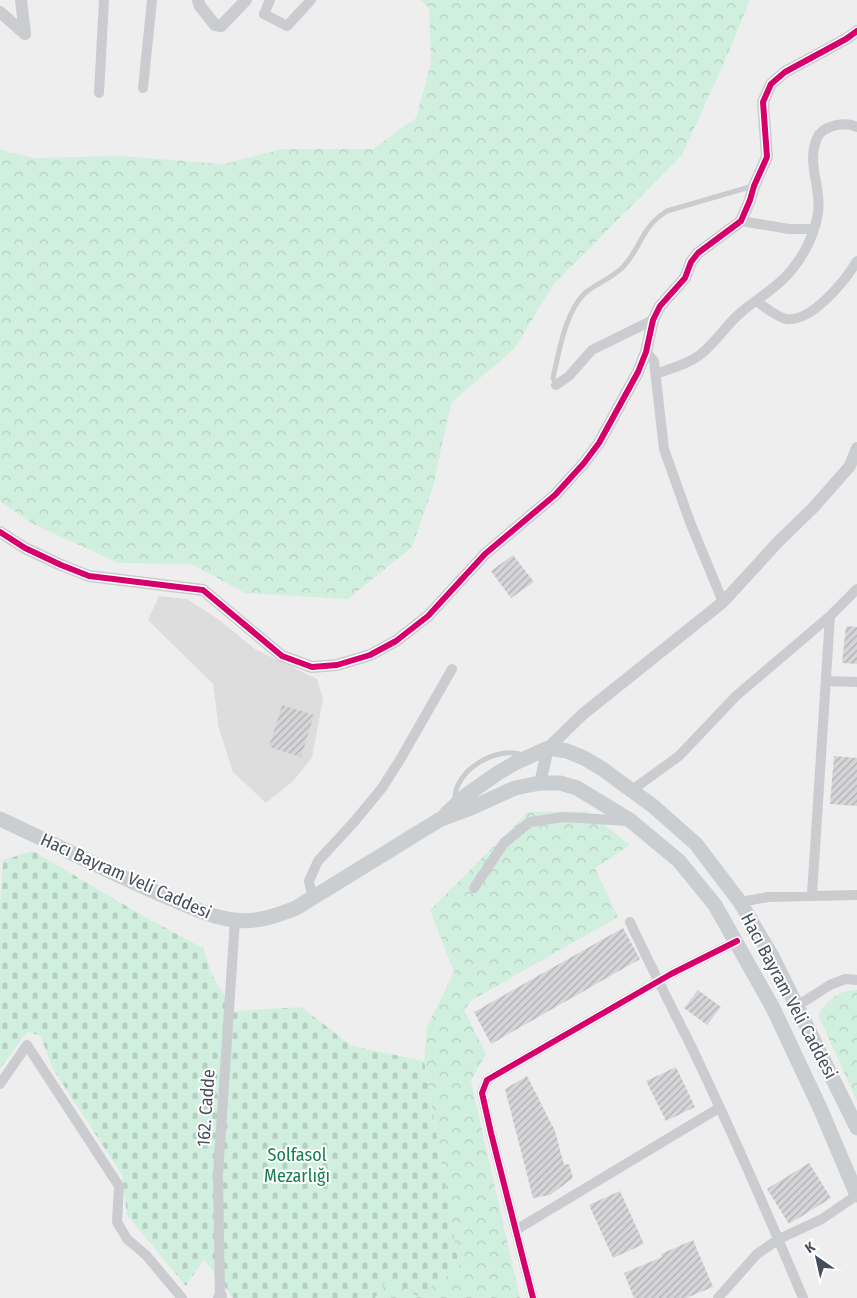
<svg xmlns="http://www.w3.org/2000/svg" width="857" height="1298" font-family="'Fira Sans Condensed',sans-serif">
<style>
.education{fill:#ddddde}
.forest{fill:url(#forest-crowns)}
.cemetery{fill:url(#cemetery-stones)}
.building{fill:url(#building-hatch)}
.lines{fill:none;stroke-linecap:round;stroke-linejoin:round}
.service{stroke:#cacccf;stroke-width:5}
.minor{stroke:#cacccf;stroke-width:10}
.tertiary{stroke:#cacccf;stroke-width:12}
.secondary{stroke:#cbced1;stroke-width:15}
.cycleway-casing{stroke:#fff;stroke-width:9}
.cycleway{stroke:#d6006c;stroke-width:6}
.labels{text-anchor:middle;stroke-width:4;stroke-linejoin:round;paint-order:stroke}
.street-label{font-size:18px;fill:#454f5c;stroke:#fff}
.park-label{font-size:18px;fill:#137f52;stroke:#fff}
</style>
<defs>
<pattern id="forest-crowns" width="20" height="18" patternUnits="userSpaceOnUse" patternTransform="scale(1.25)"><rect width="20" height="18" fill="#d1efdf"/><path d="M2 6a3 3 0 1 1 6 0M12 15a3 3 0 1 1 6 0" fill="none" stroke="#b5cfc2"/></pattern>
<pattern id="cemetery-stones" width="16" height="16" patternUnits="userSpaceOnUse" patternTransform="scale(1.25)"><rect width="16" height="16" fill="#d1efdf"/><path d="M2 7V4a2 2 0 0 1 4 0v3zM10 15v-3a2 2 0 0 1 4 0v3z" fill="#b5cfc2"/></pattern>
<pattern id="building-hatch" width="6" height="6" patternUnits="userSpaceOnUse" patternTransform="scale(1.25)"><rect width="6" height="6" fill="#d6d6d9"/><path d="M-1 1l2-2M0 6l6-6M5 7l2-2" fill="none" stroke="#afb0b3"/></pattern>
</defs>
<rect width="100%" height="100%" fill="#efeeee"/>
<!-- education -->
<path class="education" d="M159,596L187,599L218,619L255,649L317,679L323,699L312,758L293,781L266,803L233,772L219,729L213,684L148,620Z"/>
<!-- forest -->
<path class="forest" d="M420,0H750L724,63L682,155L554,284L514,349L451,403L433,487L412,547L348,599L245,593L191,564L118,563L31,523L0,501V150L34,158L121,156L224,164L282,149H373L416,118L431,63L429,8Z
M587,811L630,845L595,868L618,917L472,1000L464,1010L486,1054L471,1081L520,1298H375L387,1279L459,1268L424,1061L427,1027L454,972L430,910L528,812Z
M857,990V1101L818,1015C829,999 836,991 857,990Z"/>
<!-- cemetery -->
<path class="cemetery" d="M33,851L150,920L203,948L212,975L234,1011L301,1007L352,1046L424,1061L459,1268L418,1296L387,1279L375,1298H233L204,1259L186,1286L127,1215L122,1175L53,1069L40,1035L27,1032L0,1069V907L3,860Z"/>
<!-- building -->
<path class="building" d="M513,555L534,582L511,598L491,571Z
M846,626L857,627V664L842,663Z
M282,705L314,715L301,757L269,747Z
M834,756L857,758V806L830,804Z
M623,928L640,959L491,1044L474,1012Z
M698,990L721,1007L707,1025L684,1008Z
M676,1067L695,1107L666,1121L646,1081Z
M527,1076L555,1131L564,1165L569,1164L573,1178L550,1195L533,1198L505,1089Z
M809,1163L831,1198L789,1224L767,1189Z
M620,1191L644,1244L613,1258L589,1205Z
M693,1240L713,1287L686,1298H634L624,1273L662,1257L661,1254Z"/>
<g class="lines">
<!-- service -->
<path class="service" d="M556,385L553,378C559,352 565,312 585,293C597,283 612,278 623,267C642,247 640,228 667,211L753,186
M455,801C452,772 498,743 524,756"/>
<!-- minor -->
<path class="minor" d="M270,0L264,14L287,26L311,0
M143,88L152,0
M99,93L104,0
M741,221L789,229H814
M756,301C764,306 776,317 786,319C811,323 845,281 857,261
M646,352L654,361L664,449L690,522L723,602
M656,374C671,368 689,364 701,354C715,343 725,327 738,315C751,303 767,294 780,282C799,265 814,239 818,213C822,188 806,164 817,138C823,125 846,121 857,127
M556,385L569,376L592,350L653,320
M826,681L857,682
M632,790L679,756L736,696L830,616L857,589
M474,888L504,843L530,822L564,817L628,821
M812,895L830,616
M313,899L309,881L318,861L354,822L382,788L401,758L452,669
M740,902L768,897L857,895
M630,922C650,965 671,1006 692,1048C731,1130 768,1214 803,1298
M797,1006L830,985L845,979L857,980
M0,1084L27,1045L119,1186L117,1222L127,1239L146,1255L182,1298
M516,1230L719,1108
M220,1298L218,1174L235,920
M533,1298L491,1133L482,1093L487,1080L671,974L737,941
M718,1298L757,1254L779,1239L822,1219L857,1195"/>
<!-- tertiary -->
<path class="tertiary" d="M198,0L200,6L215,25L221,26L246,0
M0,12L25,34L21,0
M0,532L25,548L61,565L89,576L203,590L282,656L312,667L337,665L370,655L396,641L428,616L485,554L555,495L584,463L599,443L638,372L646,352L653,320L660,306L685,278L691,262L698,253L741,221L750,200L754,186L767,157L763,102L771,84L785,72L846,39L857,31
M540,783L548,748L583,714L723,602L778,542L814,507L850,466L857,448
M219,1298L221,1296"/>
<!-- secondary -->
<path class="secondary" d="M446,814L465,796L498,773L515,763L548,748L567,751L584,758L601,768L653,806L696,844L740,902L773,958L857,1128
M0,819C54,844 107,871 162,895C185,904 208,917 234,920C256,923 276,916 296,908L439,820L471,808L515,788L540,783H560L577,788L631,821L679,861L715,905L773,1008L820,1108L857,1195"/>
<!-- cycleway casing -->
<g class="cycleway-casing">
<path id="cycleway" d="M0,532L25,548L61,565L89,576L203,590L282,656L312,667L337,665L370,655L396,641L428,616L485,554L555,495L584,463L599,443L638,372L646,352L653,320L660,306L685,278L691,262L698,253L741,221L750,200L754,186L767,157L763,102L771,84L785,72L846,39L857,31
M533,1298L491,1133L482,1093L487,1080L671,974L737,941"/>
</g>
<!-- cycleway -->
<use href="#cycleway" class="cycleway"/>
</g>
<g class="labels">
<!-- street labels -->
<g class="street-label">
<text transform="translate(126 876) rotate(24)" y="6">Hacı Bayram Veli Caddesi</text>
<text transform="translate(789 996) rotate(62)" y="6">Hacı Bayram Veli Caddesi</text>
<text transform="translate(206 1108) rotate(-86)" y="6">162. Cadde</text>
</g>
<!-- park labels -->
<g class="park-label">
<text x="297" y="1161">Solfasol<tspan x="297" dy="21">Mezarlığı</tspan></text>
</g>
</g>
<!-- north arrow -->
<g transform="translate(817 1258) rotate(326)" stroke="#ffffff" stroke-width="4" paint-order="stroke">
<path d="M0-4L9 19L0 12L-9 19Z" fill="#454f5c"/>
<text y="-8" font-size="14" font-weight="bold" text-anchor="middle" fill="#454f5c">K</text>
</g>
</svg>
